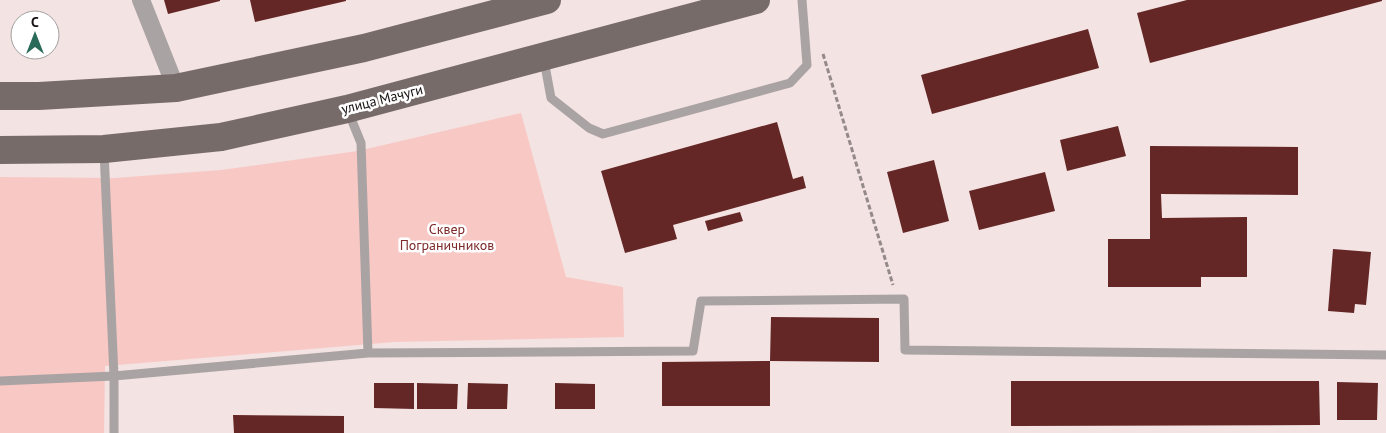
<svg xmlns="http://www.w3.org/2000/svg" width="1386" height="433" font-family="'PT Sans',sans-serif">
<style>
.green{fill:#f8c8c5}
.building{fill:#642726}
.lines{fill:none;stroke-linecap:round;stroke-linejoin:round}
.path{stroke:#958a8a;stroke-width:3;stroke-dasharray:5 2.5;stroke-linecap:butt}
.lane{stroke:#aaa3a3;stroke-width:9}
.street{stroke:#aaa3a3;stroke-width:18}
.primary{stroke:#776b6a;stroke-width:28}
.labels{text-anchor:middle;stroke-width:5;stroke-linejoin:round;paint-order:stroke}
.street-label{font-size:14px;fill:#161111;stroke:#fff}
.park-label{font-size:14px;fill:#7e292a;stroke:#fff}
</style>
<rect width="100%" height="100%" fill="#f3e3e2"/>
<!-- green -->
<path class="green" d="M521,113L566,277L623,287L624,337L394,342L105,366L104,433H0V177L115,178L221,170L358,151Z"/>
<!-- building -->
<path class="building" d="M164,0H220V1L168,14Z
M250,0H346V1L255,22Z
M1187,0H1382V1L1150,63L1137,13Z
M1088,29L1099,68L932,114L921,75Z
M777,122L793,179L803,176L806,188L673,225L677,239L625,253L601,171Z
M1118,126L1126,156L1067,171L1060,140Z
M1150,146L1298,147V195L1161,194L1162,218L1247,217V277H1201V287H1108V239H1150Z
M934,160L949,221L903,233L887,172Z
M1045,172L1055,211L979,230L969,191Z
M740,212L743,221L708,231L705,221Z
M1333,249L1371,252L1366,305L1355,304L1354,313L1328,311Z
M771,317L879,318V362L770,361Z
M770,361V406H662V362Z
M1011,381H1319L1320,425L1011,426Z
M1337,382L1378,383L1377,420H1337Z
M374,383H414V409L374,408Z
M417,383L458,384L457,409H417Z
M468,383L508,384L507,409H467Z
M555,383L595,384V409H555Z
M233,415L344,416V433H234Z"/>
<g class="lines">
<!-- path -->
<path class="path" d="M823,54L893,285"/>
<!-- lane -->
<path class="lane" d="M544,60L551,98L589,128L603,134L790,83L807,65L802,0
M348,111L361,143L368,353L693,351L701,301L904,299L905,350L1386,355
M0,381L114,376L104,151
M114,433V376L368,353"/>
<!-- street -->
<path class="street" d="M141,0L176,88"/>
<!-- primary -->
<path class="primary" d="M0,96H39L176,88L364,48L547,0
M0,150L104,149L221,137L347,109L756,0"/>
</g>
<g class="labels">
<!-- street labels -->
<g class="street-label">
<text transform="translate(382 99) rotate(-14)" y="5">улица Мачуги</text>
</g>
<!-- park labels -->
<g class="park-label">
<text x="447" y="234">Сквер<tspan x="447" dy="16">Пограничников</tspan></text>
</g>
</g>
<!-- north arrow -->
<g transform="translate(35 35)"><circle r="24" fill="#ffffff" stroke="#a2a0a0"/>
<path d="M0-4L9 19L0 12L-9 19Z" fill="#296a59"/>
<text y="-8" font-size="14" font-weight="bold" text-anchor="middle" fill="#161111">С</text>
</g>
</svg>
